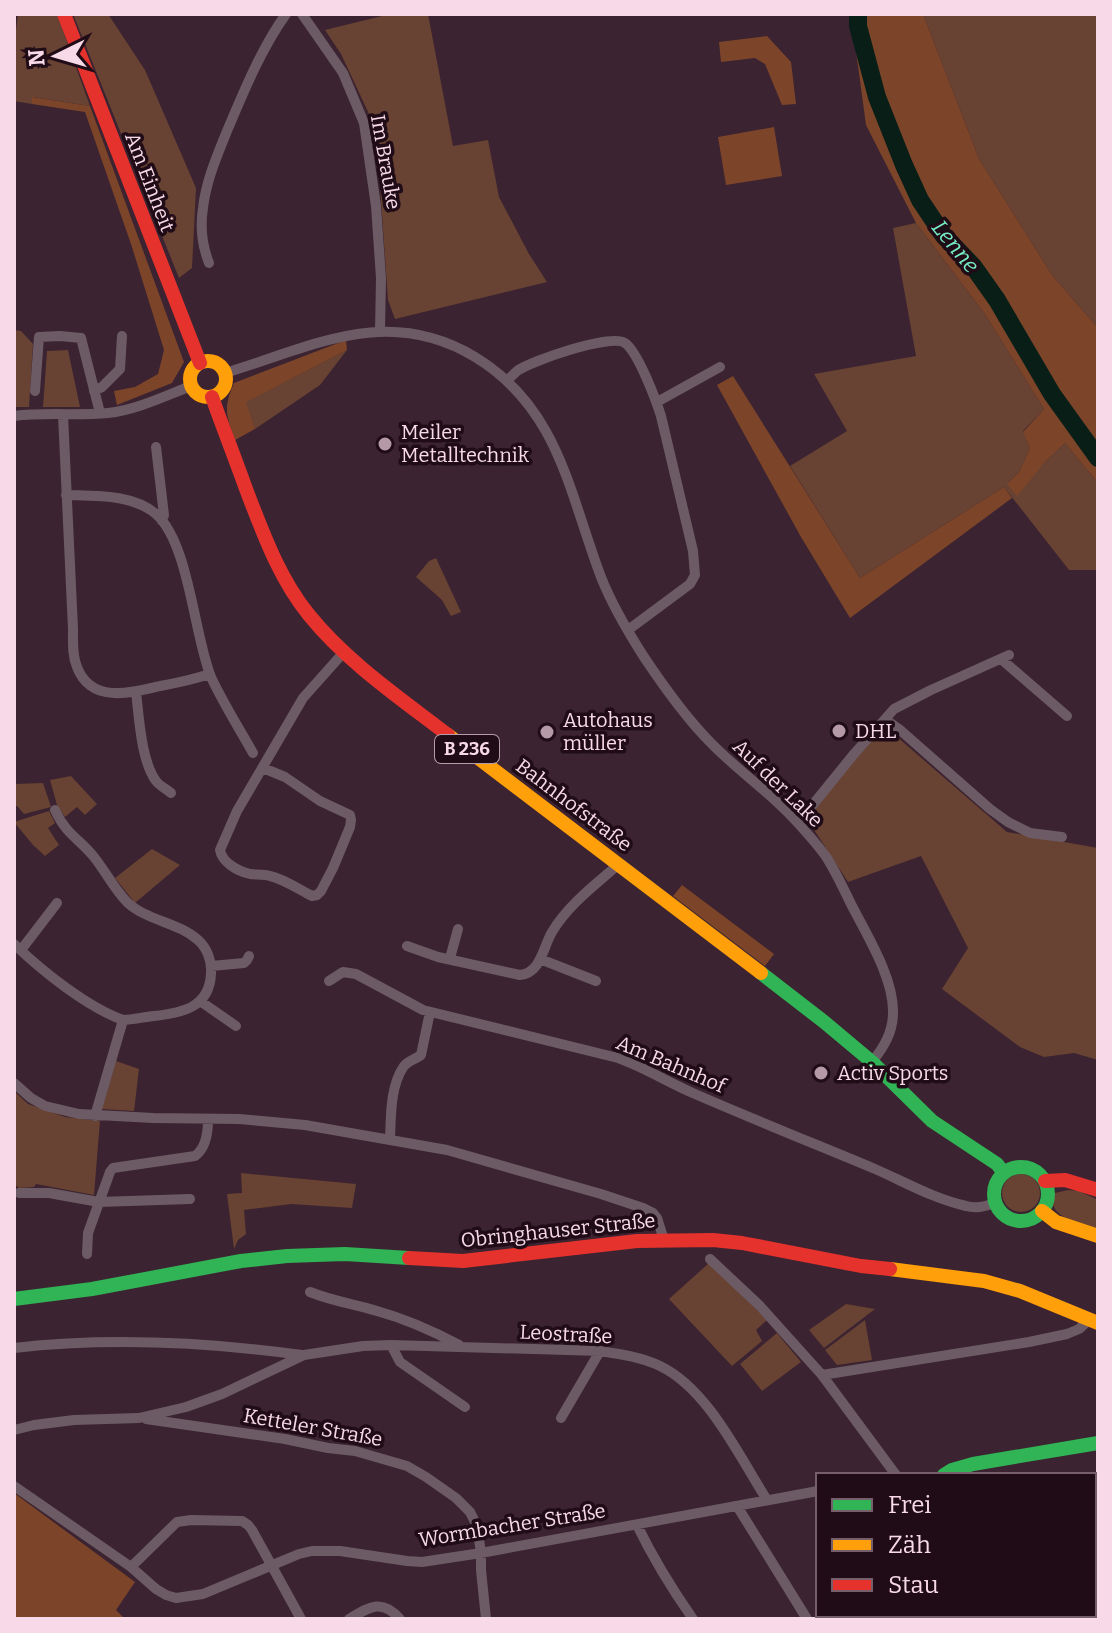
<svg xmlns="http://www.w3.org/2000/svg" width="1112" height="1633" font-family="Bitter,serif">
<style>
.green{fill:#684232}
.forest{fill:#7c4529}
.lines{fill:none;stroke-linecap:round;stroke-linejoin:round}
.river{stroke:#081e17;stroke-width:18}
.street{stroke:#6c5b64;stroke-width:10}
.fast{stroke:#30b455;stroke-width:14}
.slow{stroke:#ff9f0a;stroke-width:14}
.jam{stroke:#e5322d;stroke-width:14}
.poi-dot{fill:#b599a7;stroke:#200c17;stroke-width:3}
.labels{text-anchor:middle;stroke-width:7;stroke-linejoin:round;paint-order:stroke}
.shield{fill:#200c17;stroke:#b69ca9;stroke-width:2}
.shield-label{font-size:18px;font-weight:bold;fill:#f7d9e7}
.street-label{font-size:20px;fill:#f7d9e7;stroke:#200c17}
.poi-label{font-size:20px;fill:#f7d9e7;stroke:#200c17;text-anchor:start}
.water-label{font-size:22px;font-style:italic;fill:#76edc3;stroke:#200c17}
</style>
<rect width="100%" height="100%" fill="#3b2331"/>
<!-- green -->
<path class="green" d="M18,14H57L90,106L33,97L32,104L14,101V46Z
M73,14H108L145,70L196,188L192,268L179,278Z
M390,14H428L453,146L488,140L499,197L529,254L547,282L395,319L388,300L376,129L341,54L325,30Z
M923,14H1098V328L1052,275L979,159Z
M916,223L985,314L1044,409L1023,431L1030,448L1019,472L1008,483L1044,463L1065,443L1098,483V570H1069L1004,487L860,578L790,466L847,431L814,374L916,356L893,228Z
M14,330L21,331L33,344L29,407H14Z
M68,350L80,407H43L47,351Z
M347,350L320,385L255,429L245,402Z
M436,558L461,612L451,616L442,600L416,577L429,561Z
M889,730L1007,832L1098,848V1060L1074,1053L1044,1057L1020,1047L942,989L968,948L921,856L848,882L807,819L856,757L881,731Z
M71,776L97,804L85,815L77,807L65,817L57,805L50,780Z
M43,783L51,807L24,814L17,806H14V784Z
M49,811L55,823L48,828L59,845L45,856L33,845L14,822Z
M152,849L180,865L135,903L115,878Z
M116,1061L139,1069L134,1111L102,1109Z
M14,1091L28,1104L65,1117L100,1121L94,1195L36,1184L34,1187L19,1188L14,1184Z
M241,1173L356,1184L352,1208L291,1204L244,1210L246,1234L238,1240L234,1249L227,1194L242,1193Z
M1002 1193a19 19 0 1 1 38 0a19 19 0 1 1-38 0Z
M1068,1190L1079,1191L1098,1200V1229C1082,1224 1043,1217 1055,1193Z
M709,1263L767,1320L756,1330L762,1341L732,1366L669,1299Z
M846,1304L875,1309L824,1348L809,1330Z
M865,1320L872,1360L837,1365L825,1350Z
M777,1333L801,1362L762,1391L740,1364Z"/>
<!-- forest -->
<path class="forest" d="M851,14H923L979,159L1052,275L1098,328V483L1065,443L1044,463L1017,496L1007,484L1019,472L1030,448L1023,432L1044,409L985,314L916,223L866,125Z
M767,36L791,62L796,104L782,105L765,64L755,58L721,62L719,42Z
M32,97L90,106L184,362L172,383L117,405L114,391L135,387L158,374L164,350L132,247L85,112L32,104Z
M774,127L782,176L726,185L718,137Z
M346,340L347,350L246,402L255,429L235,440C226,414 223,409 234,383Z
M733,376L860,578L1004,487L1012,498L850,618L801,537L717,385Z
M682,885L774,954L765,966L673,896Z
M14,1493L135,1582L116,1610L125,1619H14Z"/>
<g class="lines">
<!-- river -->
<path class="river" d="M858,14V26L877,97L904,165L920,200L944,236L973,266L997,300L1052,394L1098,458"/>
<!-- street -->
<path class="street" d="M302,14L343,73L364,123L376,206L381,278L380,331
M209,263C202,245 200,227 203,208C206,181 217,156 227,131C244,91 261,49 286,14
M225,373C312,347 387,304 475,357C559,408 569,493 601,577C612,605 628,632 644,657C664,687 686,718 711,743C738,771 770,792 796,821C807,833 818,845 827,858C837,874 844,890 852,906C868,937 894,979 893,1013C893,1032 884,1047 872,1062
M507,380C508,380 516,372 517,371C531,361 611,333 625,343C638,352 656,400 661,416L693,551L695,575L690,584L628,630
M35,391L39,337L60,336L81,338L100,413
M94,391L102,387L120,369L122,336
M657,402L720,367
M63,415L73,629C73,641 72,655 77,667C91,704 131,693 160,686C177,683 194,679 210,674
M14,416C45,412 77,416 108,413C136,410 165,396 191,386
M156,447L164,515L162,521
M66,495C96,496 132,494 156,514C189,543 194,635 211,677C223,703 239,728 253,753
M1001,659L1067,716
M136,692C139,716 141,761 156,781C160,786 166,789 171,793
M886,720L899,729L990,809L1008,822L1030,833L1062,837
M263,768L285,777L320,801L350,815L351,820L350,827L333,868L321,891L317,895L312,896C298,889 284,879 270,876C263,874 256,875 250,874C237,871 222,862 220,850L237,811L303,698L344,652
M55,810C67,836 79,838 94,857C106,872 114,889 127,902C147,921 178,922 198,940C207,948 212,961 211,973C210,1008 181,1013 154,1016C143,1017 133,1020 123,1020
M798,823L854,754L894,709L931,690L1009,655
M14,944C42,971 87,1007 123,1020L95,1116
M407,946L438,957L520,975C541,973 543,947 552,932C568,905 596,884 619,864
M21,950L57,903
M450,958L458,929
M540,959L596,981
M211,966L244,963L247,960L249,956
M329,981L343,972L356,974L423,1010L618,1058C644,1067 669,1083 695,1094C755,1120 815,1144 875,1169C905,1182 934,1199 966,1206C977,1209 985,1206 996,1203
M200,1001L236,1026
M14,1083L31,1098L45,1106L79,1114L153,1118L239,1119L305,1125L447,1150L601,1194L643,1208L653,1213L657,1218L664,1240
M390,1139C391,1116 390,1086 404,1066C408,1061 416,1059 421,1055L430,1012
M19,1193H49L99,1202L190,1199
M87,1254L88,1233L110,1172L113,1168L195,1156C206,1148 208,1133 208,1120
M710,1259L760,1306L822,1375L896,1475
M310,1292C332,1301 354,1304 377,1311C406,1319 433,1331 459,1345
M391,1345L400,1362L465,1407
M14,1348C110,1337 206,1342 302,1355
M822,1375L1029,1342L1067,1334L1079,1329L1090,1319
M561,1418L600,1351
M146,1419L285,1439L328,1448L355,1451L407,1466L426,1477L456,1498L470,1512L477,1526L481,1553V1570L486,1619
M14,1430L34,1425L74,1420L139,1418L186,1407L222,1394L304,1355L363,1346L391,1345L600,1351C620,1354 641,1357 660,1366C708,1389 739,1456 767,1500
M14,1486L131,1567L156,1589L166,1595L176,1598L203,1594L299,1554L312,1551H340L407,1561L422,1562L481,1553L818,1491
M737,1506L807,1619
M637,1525C653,1558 672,1589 693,1619
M131,1567L177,1522L191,1520L242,1521L248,1525L252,1530L301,1619
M349,1619C369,1607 382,1598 400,1619
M840,1619L843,1615
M993,1619V1615"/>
<!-- fast -->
<path class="fast" d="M761,973L823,1021L872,1062L932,1121L997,1164L1004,1173
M994 1194a27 27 0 1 1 54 0a27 27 0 1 1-54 0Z
M14,1299L92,1289L241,1261L287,1256L345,1254L409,1258
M944,1475L952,1470L973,1464L1098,1443
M908,1619L910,1615"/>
<!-- slow -->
<path class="slow" d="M190 379a18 18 0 1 1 36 0a18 18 0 1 1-36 0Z
M448,735L761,973
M1042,1211L1056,1222L1098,1236
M890,1269L984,1281L1020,1291L1098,1323"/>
<!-- jam -->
<path class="jam" d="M64,14L200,363
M212,397C223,428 235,458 246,489C263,533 279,578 309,615C347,662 400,698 448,735
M1045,1181L1065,1180L1098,1190
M409,1258L463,1261L637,1241L713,1240L742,1243L861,1266L890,1269"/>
</g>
<!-- markers -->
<g class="poi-dot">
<circle cx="385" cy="444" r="8"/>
<circle cx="839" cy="731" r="8"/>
<circle cx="547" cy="732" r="8"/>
<circle cx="821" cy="1073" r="8"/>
</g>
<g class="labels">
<!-- shield labels -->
<rect class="shield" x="435" y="735" width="64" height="28" rx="6"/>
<g class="shield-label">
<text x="467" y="755">B 236</text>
</g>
<!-- street labels -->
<g class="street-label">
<text transform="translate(386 162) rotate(80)" y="7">Im Brauke</text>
<text transform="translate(150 182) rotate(69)" y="7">Am Einheit</text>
<text transform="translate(778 783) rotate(44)" y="7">Auf der Lake</text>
<text transform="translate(574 805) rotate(37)" y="7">Bahnhofstraße</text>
<text transform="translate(671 1064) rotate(23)" y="7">Am Bahnhof</text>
<text transform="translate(558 1230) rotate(-6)" y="7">Obringhauser Straße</text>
<text transform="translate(566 1334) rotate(3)" y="7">Leostraße</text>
<text transform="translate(313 1427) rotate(10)" y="7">Ketteler Straße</text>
<text transform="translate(512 1525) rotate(-9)" y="7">Wormbacher Straße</text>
</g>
<!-- poi labels -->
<g class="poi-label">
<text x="401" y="439">Meiler<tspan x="401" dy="23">Metalltechnik</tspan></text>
<text x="563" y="727">Autohaus<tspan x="563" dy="23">müller</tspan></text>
<text x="855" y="738">DHL</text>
<text x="837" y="1080">Activ Sports</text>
</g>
<!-- water labels -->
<g class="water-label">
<text transform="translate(956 246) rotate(51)" y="8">Lenne</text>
</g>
</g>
<!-- border -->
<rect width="1112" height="1633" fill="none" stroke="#f7d9e7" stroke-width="32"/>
<!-- legend -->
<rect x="816" y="1473" width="280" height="144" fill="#200c17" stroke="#765e6a" stroke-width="2"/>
<rect x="832" y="1499" width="40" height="12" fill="#30b455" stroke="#765e6a" stroke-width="2"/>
<text x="888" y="1513" font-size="24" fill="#f7d9e7">Frei</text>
<rect x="832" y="1539" width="40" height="12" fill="#ff9f0a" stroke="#765e6a" stroke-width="2"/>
<text x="888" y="1553" font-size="24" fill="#f7d9e7">Zäh</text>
<rect x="832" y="1579" width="40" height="12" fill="#e5322d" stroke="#765e6a" stroke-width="2"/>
<text x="888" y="1593" font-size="24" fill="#f7d9e7">Stau</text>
<!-- north arrow -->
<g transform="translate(56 56) rotate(265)" stroke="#200c17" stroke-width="6" paint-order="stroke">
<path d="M0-6L14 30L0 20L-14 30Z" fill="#f7d9e7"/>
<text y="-12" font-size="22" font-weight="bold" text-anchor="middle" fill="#f7d9e7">N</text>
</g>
</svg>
